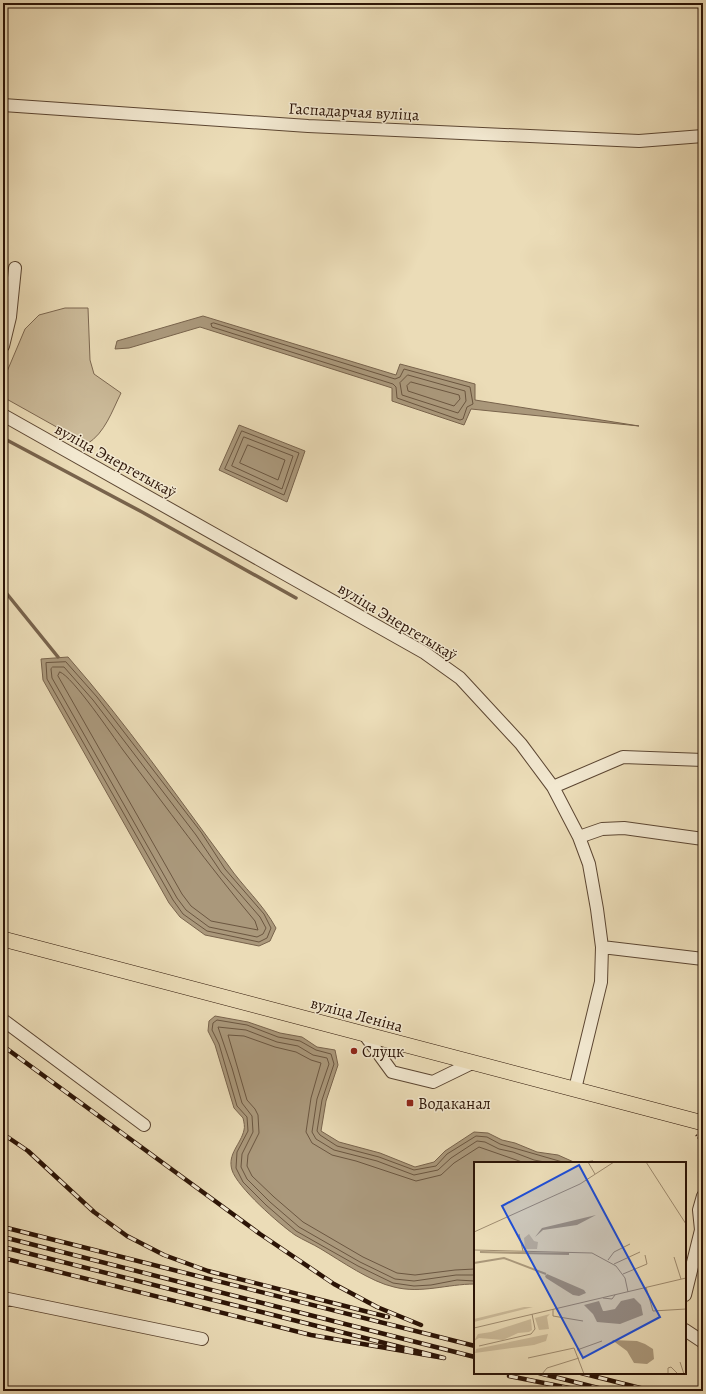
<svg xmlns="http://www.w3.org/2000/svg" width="706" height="1394" font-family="Alegreya,serif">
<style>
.green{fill:#cbba99;stroke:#7c6750}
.water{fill:#aa987b;stroke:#78634c}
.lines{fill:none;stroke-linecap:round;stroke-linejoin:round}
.shore{stroke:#6b5640;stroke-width:1}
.stream{stroke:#78634c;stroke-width:3.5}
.minor-casing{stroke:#5c4632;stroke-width:14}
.major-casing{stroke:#2c1406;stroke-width:16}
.path{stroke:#2c1406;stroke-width:2;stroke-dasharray:1 2;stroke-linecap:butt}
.minor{stroke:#f2e8d0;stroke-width:12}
.major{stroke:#ebdcb7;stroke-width:15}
.rail-casing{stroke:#2c1406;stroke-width:4.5}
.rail{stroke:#f2e8d0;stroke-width:3;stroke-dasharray:9;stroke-linecap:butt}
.poi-dot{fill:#8f2418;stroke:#f2e8d0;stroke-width:1.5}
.labels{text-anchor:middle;stroke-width:3;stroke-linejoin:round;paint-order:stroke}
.street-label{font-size:16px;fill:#2c1406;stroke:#f2e8d0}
.poi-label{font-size:16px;fill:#2c1406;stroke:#f2e8d0;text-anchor:start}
.inset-river{fill:none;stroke:#aa987b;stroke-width:2}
.inset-road{fill:none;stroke:#9f8c70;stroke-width:1}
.view{fill:#1d4ed8;fill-opacity:0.15;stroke:#1d4ed8;stroke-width:2}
.inset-edge{fill:none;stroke:#2c1406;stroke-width:2}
</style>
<rect width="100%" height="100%" fill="#ebdcb7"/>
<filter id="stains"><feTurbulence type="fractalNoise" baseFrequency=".005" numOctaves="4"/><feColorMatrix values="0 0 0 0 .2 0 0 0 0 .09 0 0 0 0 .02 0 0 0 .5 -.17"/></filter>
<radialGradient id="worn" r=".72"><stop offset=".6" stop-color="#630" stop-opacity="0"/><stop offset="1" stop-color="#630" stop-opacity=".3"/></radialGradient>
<!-- green -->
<path class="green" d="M65,308H88L90,360L94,374L121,393C112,411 105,433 87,444L3,397V381L25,329L39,315Z"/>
<!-- water -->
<path class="water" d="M203,316L396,375L400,364L475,384V400L639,426L471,409L464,425L392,401V388L200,327L129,348L115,349L117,341Z
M239,425L305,451L287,502L219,470Z
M68,657C126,723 176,795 228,865C243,887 263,904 276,928L270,941L259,946L205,935L180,917L169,903L43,680L41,659Z
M215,1016L248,1022L280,1033L302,1037L317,1047L335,1050L338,1065L326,1101L321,1131L339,1142L380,1153L415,1167L434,1162L445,1151L474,1132L488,1133L502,1140L515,1143L537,1152L558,1155L576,1163L593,1161L595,1163H475V1284C447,1284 421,1294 394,1287C371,1282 341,1261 321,1249C313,1244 303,1240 295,1235C279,1224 237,1187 232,1170C227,1154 241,1144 244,1130C245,1127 244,1122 243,1118L234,1108L215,1045L208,1031L209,1021Z"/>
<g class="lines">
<!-- shore -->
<path class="shore" d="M214,323L395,379L400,377L404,369L470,387L473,404L467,407L463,419L460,420L397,398L396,387L393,384L212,327L211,324Z
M408,375L465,391L466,401L458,413L402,395L400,383Z
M411,382L459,395L460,399L454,406L408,391L407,386Z
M242,431L299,453L284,495L225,469Z
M244,437L293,456L282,489L232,466Z
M248,445L285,460L278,480L240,463Z
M66,662L97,697L201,832L225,869L264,914L271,928L267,938L259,942L207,931L183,914L173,900L47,679L46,663Z
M53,667H64L93,700L196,835L221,872L260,917L266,928L263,934L257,937L209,927L186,910L177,898L52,678L51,669Z
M60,672C73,677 112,735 123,750C166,807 209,866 255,921L258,930L211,921L191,906L182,894L58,676Z
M475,1269L455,1270L415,1275L397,1273L363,1257L303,1222L274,1197L252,1176L247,1166L248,1155L259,1133L258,1115L255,1109L247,1100L228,1035L244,1036L275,1047L296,1052L311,1060L321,1063L311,1098L306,1132L312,1143L332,1155L356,1161L416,1181L441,1175L454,1163L479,1147L525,1163
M475,1275H456L414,1281L395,1279L360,1262L299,1227L270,1202L247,1179L241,1167L242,1154L253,1132L252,1116L242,1103L232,1068L218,1027L246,1030L277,1042L298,1046L313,1055L327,1058L329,1064L317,1099L312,1132L316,1139L334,1150L377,1161L414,1175L438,1170L451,1158L477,1141L485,1142L499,1149L513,1152L534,1160L550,1163
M475,1281L457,1280L431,1285L414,1286L393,1283L358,1266L296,1231L266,1205L243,1182L236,1168L237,1152L248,1131L247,1117L237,1106L219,1044L212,1030L213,1023L217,1020L247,1025L278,1037L300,1041L316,1050L331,1054L334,1064L322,1100L317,1131L320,1135L337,1146L379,1157L414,1170L436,1166L447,1154L476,1136L487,1137L500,1144L566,1163"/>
<!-- stream -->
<path class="stream" d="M3,438L142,512L296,598
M3,589L58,657"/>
<!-- minor casing -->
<g class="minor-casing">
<path id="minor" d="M3,105L308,126L639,141L703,136
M3,346L10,317L15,268
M3,415L425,653L460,678L521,744L553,787L579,837L589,864L597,909L602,947L601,982L575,1089
M553,787L623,757L703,760
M579,837L602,829L624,828L703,839
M602,947L703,959
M3,1020L144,1125
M365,1035L392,1072L433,1082L472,1063
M685,1295L701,1230L699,1210L703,1196
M3,1302L8,1299L202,1339
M685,1330L703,1342"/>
</g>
<!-- major casing -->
<g class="major-casing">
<path id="major" d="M3,939L703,1123"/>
</g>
<!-- path -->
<path class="path" d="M696,1135L703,1143"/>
<!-- minor -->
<use href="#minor" class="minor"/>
<!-- major -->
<use href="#major" class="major"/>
<!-- rail casing -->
<g class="rail-casing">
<path id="rail" d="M3,1046L260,1234L334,1284L377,1307L421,1325
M3,1134L28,1151L94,1212L127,1236L164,1255L208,1271L388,1317
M3,1227L475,1346
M3,1237L475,1357
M3,1247L444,1358L311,1335L3,1258
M539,1373L610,1391
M581,1373L652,1391
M509,1376L584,1391"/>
</g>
<!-- rail -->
<use href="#rail" class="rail"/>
</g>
<!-- markers -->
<g class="poi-dot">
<circle cx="354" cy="1051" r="4"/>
<rect x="406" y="1099" width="8" height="8" rx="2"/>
</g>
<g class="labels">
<!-- street labels -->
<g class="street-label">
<text transform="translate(354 111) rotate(3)" y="6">Гаспадарчая вуліца</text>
<text transform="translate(116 460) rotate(29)" y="6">вуліца Энергетыкаў</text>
<text transform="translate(398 621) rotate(31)" y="6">вуліца Энергетыкаў</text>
<text transform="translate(357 1014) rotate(15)" y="6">вуліца Леніна</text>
</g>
<!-- poi labels -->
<g class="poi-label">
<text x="362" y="1057">Слуцк</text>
<text x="418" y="1109">Водаканал</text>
</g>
</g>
<!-- overview -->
<g transform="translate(474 1162)">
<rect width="212" height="212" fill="#ebdcb7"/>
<path d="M55,72L60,79L64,80L63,87H51L50,76ZM50,145H59L0,160V157ZM76,152L73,155L75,167L65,168L61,156ZM57,157L58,168L55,170L44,171L29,178L5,176L0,179L4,172L17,170ZM74,172L72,179L60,183L1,191L2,187Z" fill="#cbba99"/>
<path d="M122,53L103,63L69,68L61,75L68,66ZM73,112L110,128L112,131L105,134L99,133L72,116L71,114ZM160,136L167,143L169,153L146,162L123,160L119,152L110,143L125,139L129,149H131L141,147L147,139ZM138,178L163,179L171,182L179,187L180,197L173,202L160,201L153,189Z" fill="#aa987b"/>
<path class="inset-river" d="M6,90L95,92M0,101L30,96L72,112"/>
<path class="inset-road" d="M114,0L121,12M172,0L212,62M0,70L106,22L140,0M45,72L49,89M0,88L118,91L142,104L151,116L154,130M200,95L207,117M134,98L140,90L156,82M140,102L166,90M149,112L173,102L171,93M172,125L179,149L212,147M129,136L138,137L141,133M79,147V154L109,159M0,166L212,116M5,184L57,172L61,167L58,152M103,188L128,179M54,196L100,186L110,212M206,200L210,212M68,212L73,206L105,196M194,212V206L197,205L204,212"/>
<path class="view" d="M105,3L186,155L109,196L28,44Z"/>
<rect width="212" height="212" class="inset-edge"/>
</g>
<!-- margin -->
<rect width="706" height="1394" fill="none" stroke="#ebdcb7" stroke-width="16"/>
<rect x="4" y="4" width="698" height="1386" fill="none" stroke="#2c1406" stroke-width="2"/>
<rect x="8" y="8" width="690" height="1378" fill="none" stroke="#2c1406"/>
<rect width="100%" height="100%" filter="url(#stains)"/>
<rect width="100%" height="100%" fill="url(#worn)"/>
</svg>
